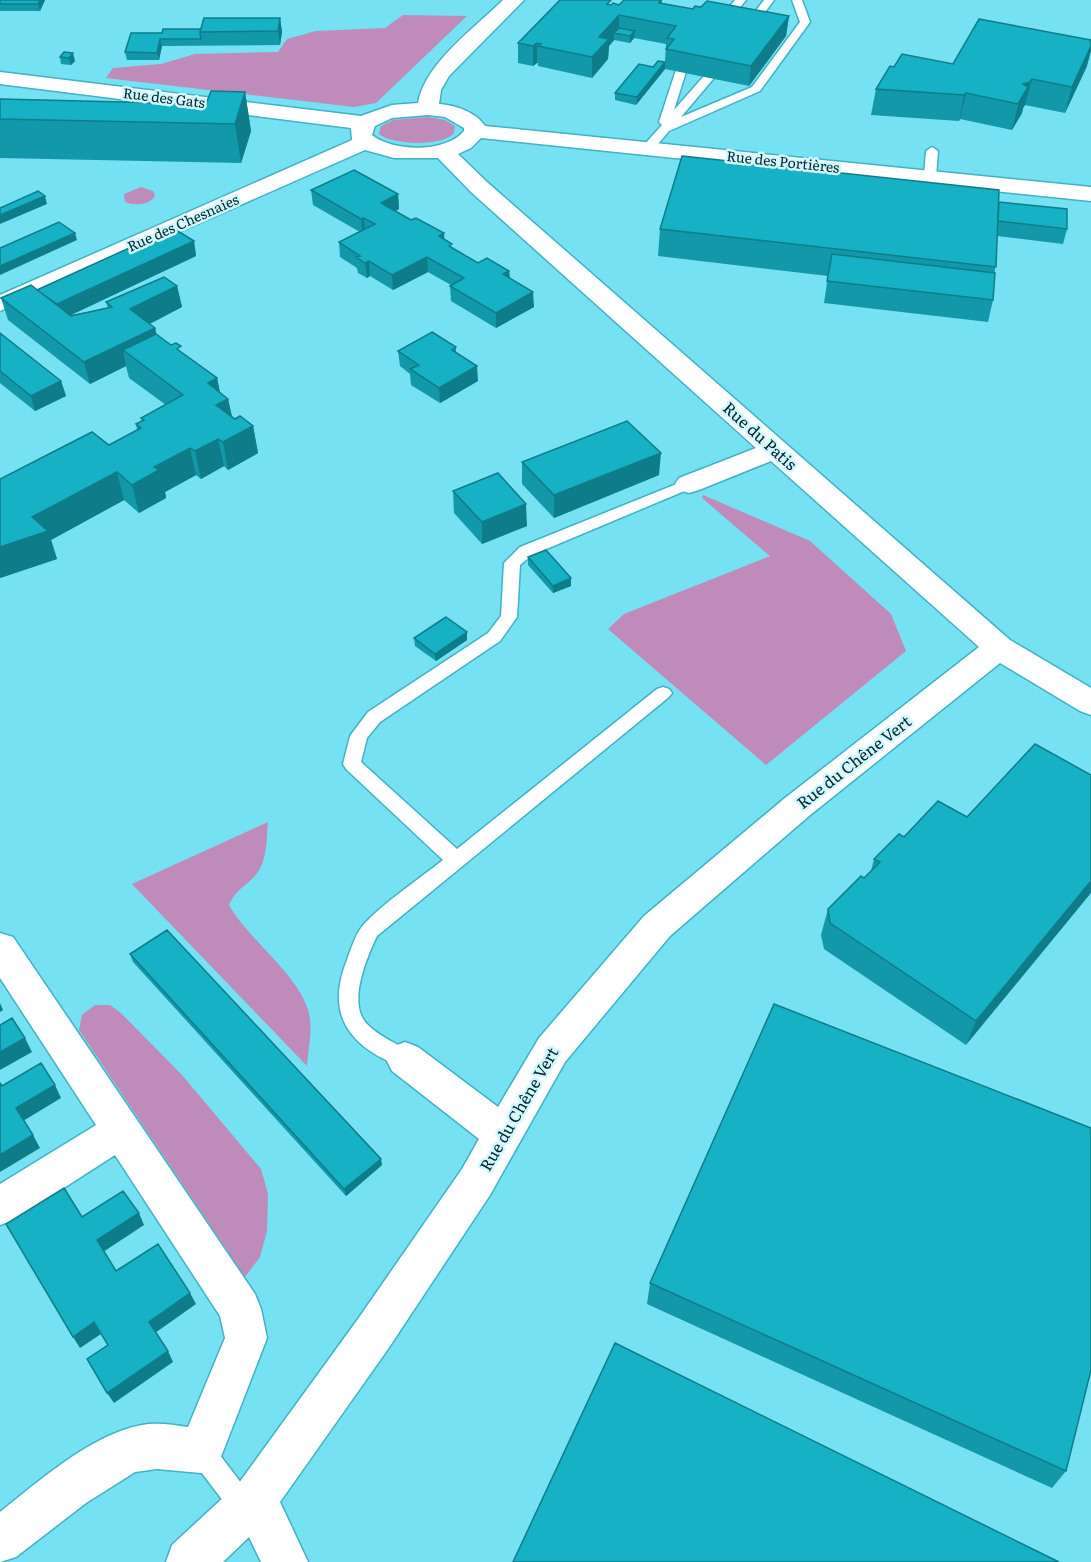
<svg xmlns="http://www.w3.org/2000/svg" width="1091" height="1562" font-family="Literata,serif">
<style>
.green{fill:#be8bbb}
.lines{fill:none;stroke-linecap:round;stroke-linejoin:round}
.service-casing{stroke:#41b2c2;stroke-width:3}
.minor-casing{stroke:#41b2c2;stroke-width:3}
.service{fill:#fff;fill-rule:evenodd}
.minor{fill:#fff;fill-rule:evenodd}
.wall{fill:#1398a9}
.shaded-wall{fill:#0f7c89}
.building{fill:#16b1c4;stroke:#0f7c89;stroke-width:1.5}
.labels{text-anchor:middle;stroke-width:5;stroke-linejoin:round;paint-order:stroke}
.far-street-label{font-size:14px;fill:#01252a;stroke:#d1f8fe}
.street-label{font-size:16px;fill:#01252a;stroke:#d1f8fe}
</style>
<rect width="100%" height="100%" fill="#75e1f2"/>
<!-- green -->
<path class="green" d="M403,15L467,16L376,103L354,107L106,78L113,68L161,64L195,54L278,52L287,39L316,31L385,28Z
M428,117L445,120L455,126L454,133C442,147 392,145 379,134L381,126L393,120Z
M141,187L153,191L155,196C149,205 136,206 125,202L124,194Z
M703,495L810,541L891,614L906,651L766,765L608,629L624,614L770,556L702,498Z
M268,822C266,841 268,862 254,877C243,888 236,890 229,905C249,941 305,979 310,1019C312,1033 308,1051 307,1066L132,884Z
M95,1005H110L121,1013L182,1075L261,1169L268,1194L267,1231L260,1257L245,1277L79,1030L82,1015Z"/>
<g class="lines">
<!-- service casing -->
<g class="service-casing">
<path id="service" d="M735,0H746L725,26H717V22Z
M764,0H774L751,31H743L742,29Z
M792,0H802L810,22L760,91L669,131L652,151H644V145L662,125L659,122L676,70L680,69L686,72L674,110L704,76L708,75L714,78L681,117L752,87L800,22Z
M932,147L938,151L936,177L930,181L924,177L926,151Z
M689,479L694,481L697,484L694,487L532,555L520,565L517,617L500,641L380,722L367,738L361,762L457,849L657,689L663,687L669,689L672,693L669,697L377,936C367,957 346,1005 368,1025C380,1037 398,1044 412,1053L415,1059L412,1065L405,1068C352,1049 324,1017 347,960C351,949 356,932 365,923C387,900 418,880 443,860L346,769L343,764L350,736L368,712L488,633L501,616L504,563L520,547Z
M201,1439L210,1442L254,1500L258,1509L254,1518L245,1522L236,1518L192,1460L189,1451L192,1442Z"/>
</g>
<!-- minor casing -->
<g class="minor-casing">
<path id="minor" d="M503,0H524L449,76L441,90L439,104C455,105 476,112 485,126L1091,187V201L481,138L471,148L458,154L487,182L1010,640L1091,688V715L1080,711L1000,663L809,816L670,936L565,1062L490,1195L388,1349L280,1502L308,1562H261L249,1537L223,1562H166L172,1545L239,1483L358,1319L462,1169L479,1139L392,1071L386,1059L392,1047L405,1042L418,1047L498,1107L539,1038L644,916L785,798L979,647L771,461L699,490L689,493L679,490L675,484L679,478L756,448L471,192L438,158H394L365,150L0,311V295L352,140L351,128L0,84V72L361,116L392,105L418,103C425,63 475,28 503,0ZM428,115L445,117L464,128V131C446,153 393,152 372,135L375,126L392,118Z
M0,933L13,937L255,1294L261,1309L267,1338L217,1467L201,1473L157,1469L135,1472L86,1503L16,1557L0,1562V1512C39,1481 92,1434 142,1425C157,1422 174,1425 188,1427L225,1338L220,1316L115,1155L14,1220L0,1225V1184L96,1125L0,978Z"/>
</g>
<!-- service -->
<use href="#service" class="service"/>
<!-- minor -->
<use href="#minor" class="minor"/>
</g>
<!-- wall -->
<path class="wall" d="M0,0H45L40,11H0Z
M624,0H662V3L693,9L789,16L786,36L749,86L665,69L636,105L615,100V93L653,67L665,62L666,44L634,38L630,43L614,40L609,46L608,59L592,78L538,66V63H537L533,66L518,63V43L611,5H619Z
M280,18L282,32L280,45L162,46L159,60H127L125,52L162,33L201,29Z
M64,52L75,61L71,65L61,64L60,57Z
M953,64L1087,66L1065,113L1025,105L1023,108L1022,113L1012,130L960,119L959,121L871,115L876,89Z
M245,92L251,131L241,163L0,158V99L206,104Z
M311,190L398,194L399,209L395,211L444,239L452,248L478,263L509,271L510,278L534,307L496,328L451,301L450,286L451,285L428,272L393,290L370,276L367,278L358,273L357,268L340,257L339,242L360,232L313,205Z
M999,202L1067,229L1063,244L997,236L993,300L988,322L824,303L828,276L658,256L660,229Z
M194,241L196,256L71,315L108,308L106,302L177,286L182,307L150,324L155,328L156,334L217,378L220,393L228,399L232,417L235,419L253,426L258,453L228,470L224,466L201,479L196,475L165,492L166,498L139,513L124,500L51,540L57,559L0,578L109,445L137,430L136,424L142,421L141,418L166,405L129,378L126,366L90,384L8,320L1,298L37,290Z
M0,333L61,381L66,396L35,411L0,383Z
M456,347V353L478,381L440,403L411,385L410,374L400,366L398,351Z
M522,462L659,475L554,518L522,484Z
M453,491L527,526L482,544L454,513Z
M528,557L571,578V586L553,593L528,565Z
M467,632V640L436,661L415,646L414,638Z
M1091,775L966,1045L824,949L821,935L828,909L864,878L871,871L874,859L904,837L967,817Z
M130,954L382,1165L346,1196L133,962Z
M650,1283L1066,1471L1052,1488L647,1304Z"/>
<!-- shaded-wall -->
<path class="shaded-wall" d="M40,0H45L40,11L38,4Z
M619,15V34L614,33V40L609,46L608,59L592,78V57L599,37Z
M789,16L786,36L749,86L751,66Z
M280,18L282,32L280,45L278,31Z
M635,31L634,38L630,43V36Z
M160,39L162,46L159,60L157,53Z
M537,43V63L533,66V46Z
M1091,46V51L1087,66L1065,113L1072,87Z
M73,53L75,61L71,65L69,58Z
M665,62V69L636,105L637,97Z
M1032,79L1025,105L1023,108L1022,113L1012,130L1023,84Z
M245,92L251,131L241,163L235,124Z
M966,93L960,119L959,121L964,95Z
M398,194L399,209L382,218L381,203Z
M45,196L47,204L0,224V215Z
M364,218L365,233L363,234L361,219Z
M75,233L77,240L0,275V266Z
M444,233L445,248L439,236Z
M194,241L196,256L56,322L52,307Z
M427,257L428,272L393,290L392,275Z
M369,261L370,276L367,278L365,263Z
M509,271L510,286L503,274Z
M177,286L182,307L135,331L130,309Z
M533,292L534,307L496,328V313Z
M155,328L160,350H123L126,366L90,384L84,362Z
M477,366L478,381L440,403L439,388Z
M217,378L222,402L228,399L234,426L217,409L208,383Z
M61,381L66,396L35,411L31,396Z
M253,426L258,453L228,470L223,442Z
M218,439L224,466L201,479L195,451Z
M190,448L196,475L165,492L166,498L139,513L132,485L154,467Z
M661,453L659,475L554,518V495Z
M117,472L124,500L51,540L57,559L0,578V547L32,517Z
M526,504L527,526L482,544V522Z
M571,578V586L553,593V586Z
M467,632V640L436,661L435,654Z
M1091,881V893L966,1045L976,1021Z
M0,1003L3,1010L0,1012Z
M25,1038L32,1052L0,1070V1052Z
M55,1085L61,1098L23,1121L16,1108Z
M33,1135L40,1148L0,1172V1155Z
M381,1159L382,1165L346,1196L344,1189Z
M139,1213L144,1225L103,1252L97,1240Z
M190,1293L196,1304L155,1333L149,1322Z
M94,1322L101,1334L80,1348L73,1337Z
M168,1351L173,1362L114,1403L107,1393Z"/>
<!-- building -->
<path class="building" d="M0,0H40L38,4H0Z
M560,0H611L607,4L611,5L613,3L619,5L624,0H661L659,3L693,9L695,6L701,7L707,1L789,16L751,66L666,49L674,39L667,38L676,26L619,15L599,37L609,39L592,57L538,46L541,44L537,43L533,46L518,43Z
M204,18H280L278,31L200,32Z
M979,19L1091,40V46L1072,87L1032,79L1030,82L1023,84L1028,87L1018,104L966,93L964,95L876,89L890,66L894,67L902,54L953,64Z
M619,28L635,31L630,36L614,33Z
M163,29H201L200,32L201,39H160L157,53L125,52L131,33H162Z
M64,52L73,53L69,58L60,57Z
M658,61L665,62L637,97L615,93L639,64L653,67Z
M211,91L245,92L235,124L0,119V99L206,104Z
M682,156L999,190L996,267L660,229Z
M354,170L398,194L381,203L411,220L416,218L444,233L439,236L452,244L449,246L478,263L487,258L509,271L503,274L533,292L496,313L450,286L464,278L427,257L392,275L369,261L365,263L356,257L360,256L339,242L375,224L364,218L361,219L311,190Z
M38,191L45,196L0,215V208Z
M999,202L1067,209V229L998,221Z
M59,222L75,233L0,266V248Z
M173,228L194,241L57,304L37,290Z
M832,254L995,273L993,300L827,281Z
M164,277L177,286L130,309L155,328L84,362L1,298L31,285L71,316L112,307L106,302Z
M432,332L456,347L452,350L477,366L439,388L410,369L419,365L398,351Z
M0,333L61,381L31,396L0,371Z
M156,334L171,345L176,343L181,346L177,349L217,378L208,383L228,399L216,405L235,419L240,416L253,426L223,442L218,439L195,451L190,448L154,467L159,470L132,485L117,472L32,517L48,531L0,547V479L92,432L109,445L141,428L136,424L144,420L141,418L183,395L123,350Z
M627,421L661,453L554,495L522,462Z
M498,473L526,504L482,522L453,491Z
M546,550L571,578L553,586L528,557Z
M446,617L467,632L435,654L414,638Z
M1035,744L1091,775V881L976,1021L830,923L828,909L861,876L864,878L880,862L874,859L899,834L904,837L938,801L967,817Z
M167,930L381,1159L344,1189L130,954Z
M774,1004L1091,1128V1370L1066,1471L650,1283Z
M12,1018L25,1038L0,1052V1025Z
M41,1063L55,1085L16,1108L33,1135L0,1155V1083L2,1086Z
M64,1188L82,1217L123,1191L139,1213L97,1240L116,1271L158,1244L190,1293L149,1322L168,1351L107,1393L87,1359L108,1345L94,1322L73,1337L6,1224Z
M615,1343L1059,1562H513Z"/>
<g class="labels">
<!-- far-street labels -->
<g class="far-street-label">
<text transform="translate(164 98) rotate(7)" y="5">Rue des Gats</text>
<text transform="translate(783 162) rotate(6)" y="5">Rue des Portières</text>
<text transform="translate(183 223) rotate(-24)" y="5">Rue des Chesnaies</text>
</g>
<!-- street labels -->
<g class="street-label">
<text transform="translate(760 436) rotate(42)" y="6">Rue du Patis</text>
<text transform="translate(854 762) rotate(-38)" y="6">Rue du Chêne Vert</text>
<text transform="translate(519 1109) rotate(-60)" y="6">Rue du Chêne Vert</text>
</g>
</g>
</svg>
